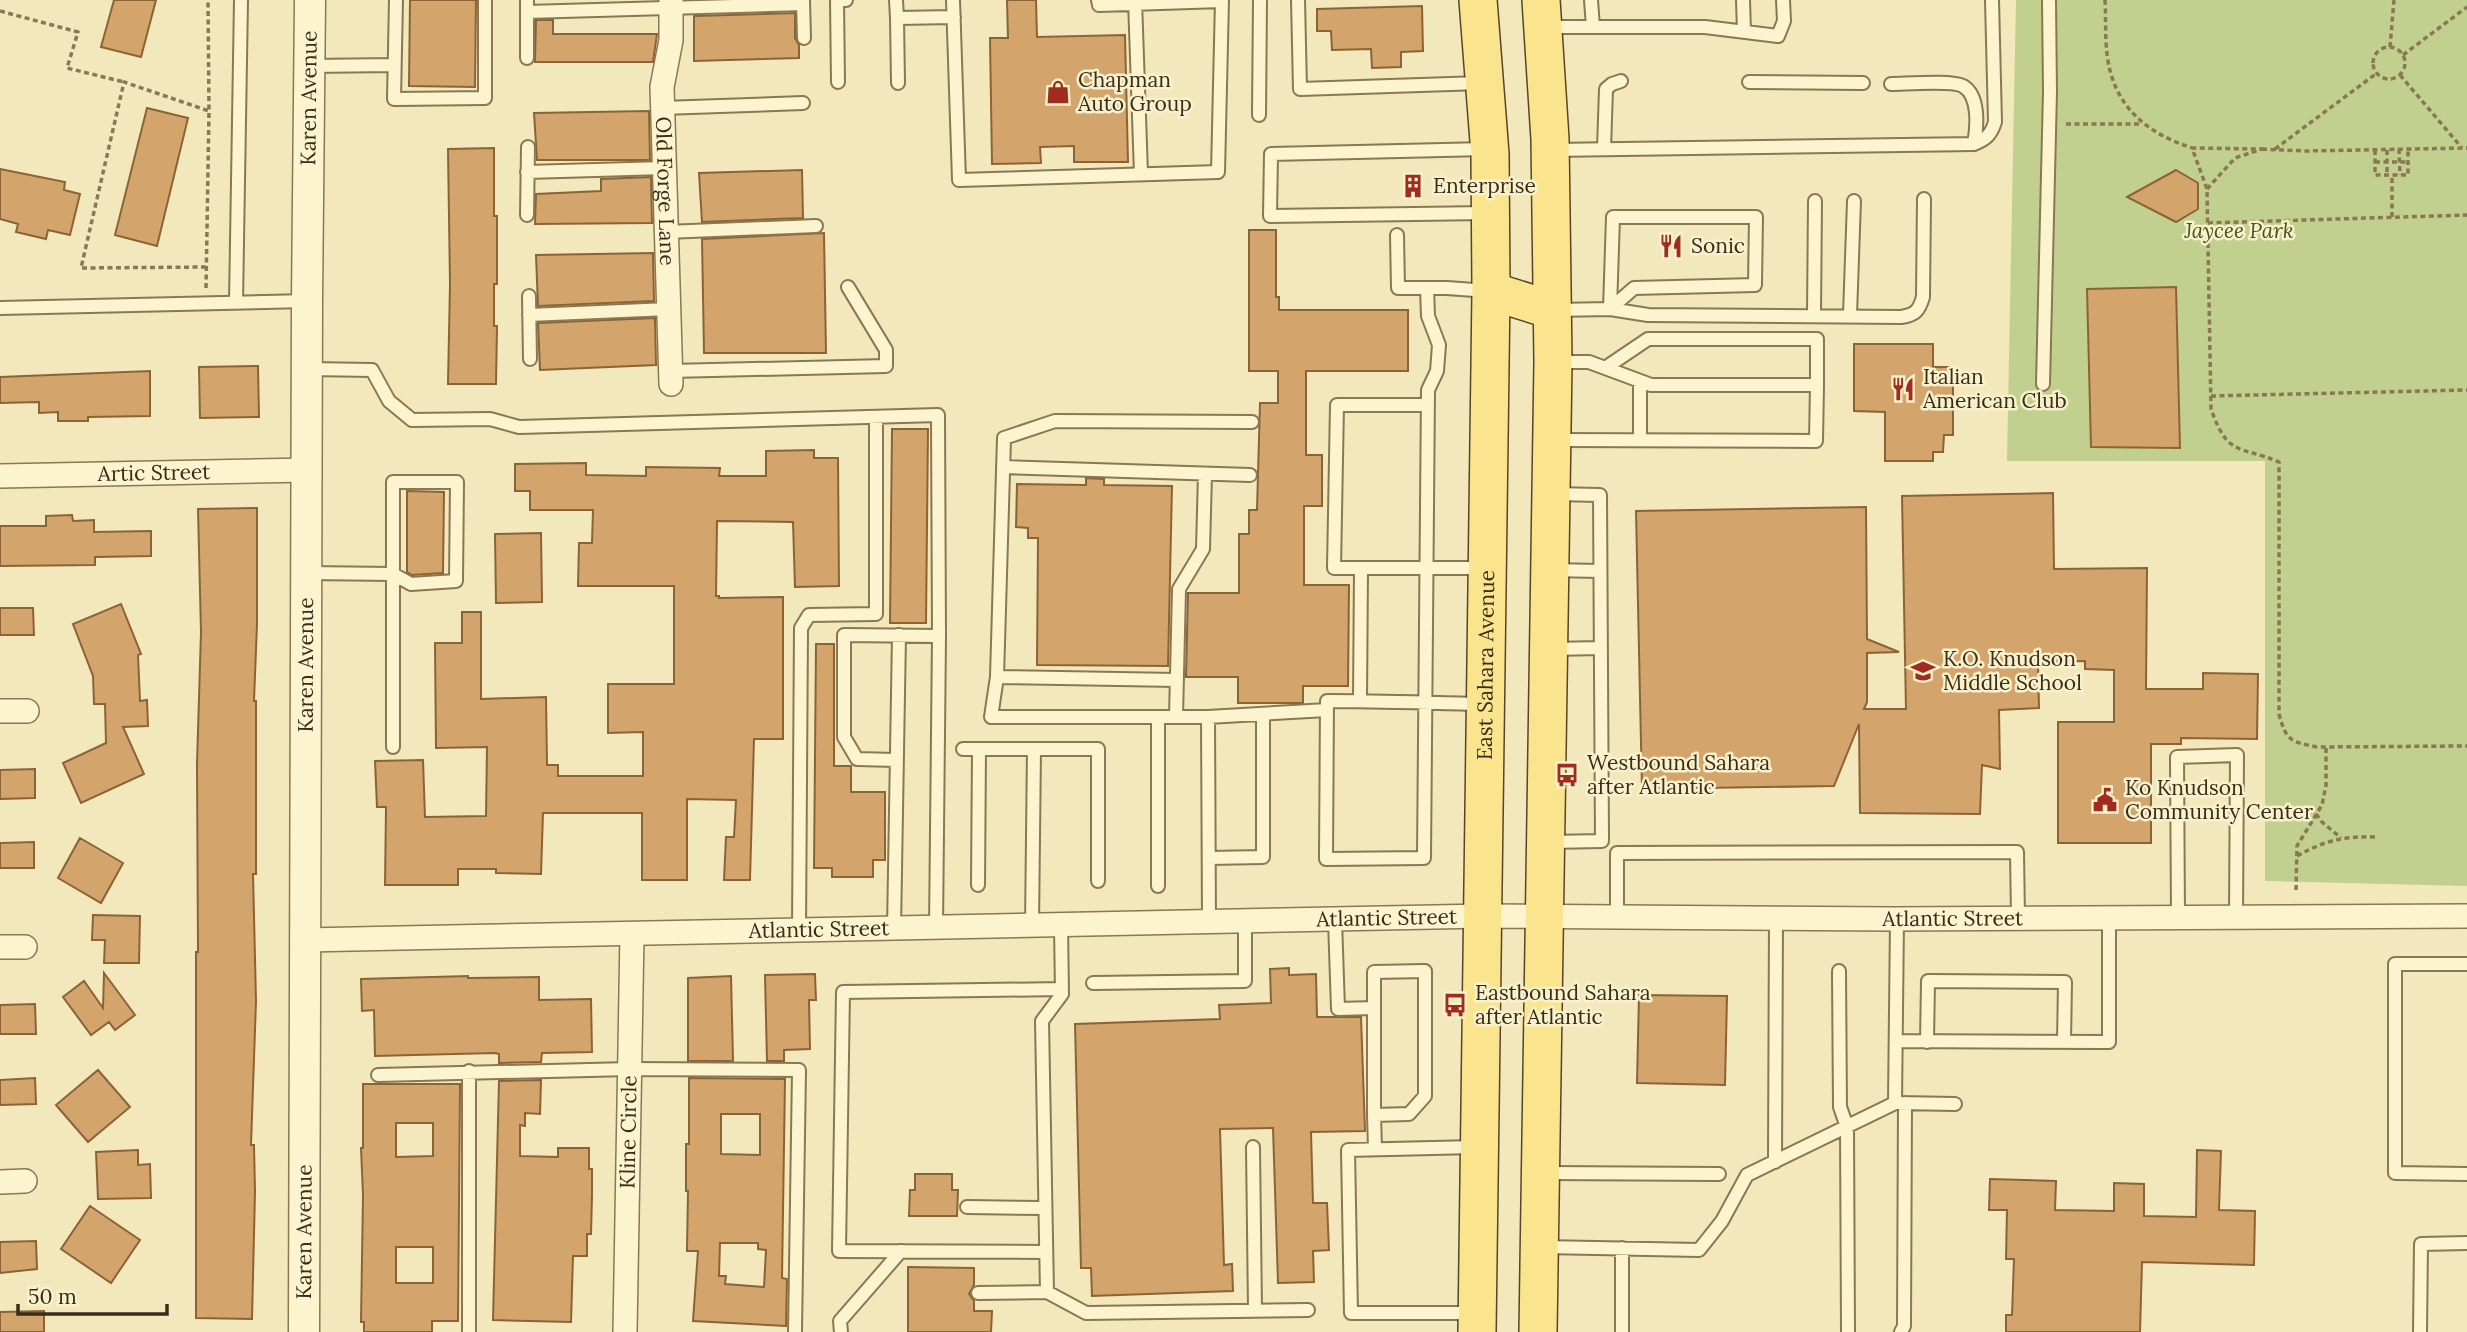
<svg xmlns="http://www.w3.org/2000/svg" width="2467" height="1332" font-family="Lora,serif">
<style>
.green{fill:#c1d08e}
.building{fill:#d4a46d;stroke:#8c6337;stroke-width:2;fill-rule:evenodd}
.lines{fill:none;stroke-linecap:round;stroke-linejoin:round}
.service-casing{stroke:#8a7753;stroke-width:16}
.minor-casing{stroke:#8a7753;stroke-width:26}
.tertiary-casing{stroke:#8a7753;stroke-width:33}
.primary-casing{stroke:#574429;stroke-width:40}
.path{stroke:#8a7753;stroke-width:3.5;stroke-dasharray:5 3.5;stroke-linecap:butt}
.service{stroke:#fcf4cf;stroke-width:12}
.minor{stroke:#fcf4cf;stroke-width:23}
.tertiary{stroke:#fcf4cf;stroke-width:30}
.primary{stroke:#fae58e;stroke-width:37}
.labels{text-anchor:middle;stroke-width:5;stroke-linejoin:round;paint-order:stroke}
.poi-label{font-size:21px;fill:#382c1a;stroke:#f9f1cb;text-anchor:start}
.street-label{font-size:21px;fill:#382c1a;stroke:#f9f1cb}
.park-label{font-size:21px;font-style:italic;fill:#42561e;stroke:#f9f1cb}
</style>
<rect width="100%" height="100%" fill="#f2e8bb"/>
<!-- green -->
<path class="green" d="M2016,0H2467V886L2265,881V461H2007Z"/>
<!-- building -->
<path class="building" d="M114,0H156L141,57L101,47Z
M410,0H476L475,87L409,86Z
M1007,0H1036L1037,37L1125,35L1128,162H1074V146L1040,147L1041,163L992,164L990,38H1008Z
M1422,6L1423,51L1401,52V67L1372,68L1371,49L1332,50L1331,31H1317V9Z
M795,13V38L799,45V58L694,61V16Z
M536,20H553V34H657L653,62H535Z
M147,108L188,118L157,246L115,235Z
M649,111L650,160H537L534,113Z
M494,148V216H497V284H494V326H497L496,384H448L450,284L448,149Z
M0,169L65,182L64,190L80,194L70,235L48,230L46,239L16,232L18,224L0,219Z
M802,170L803,218L702,222L699,173Z
M2176,170L2198,183V209L2176,222L2127,197Z
M651,177L652,223L535,224L536,194L601,191V179Z
M1249,230H1276V297H1279V310H1408V371H1306V455H1322V506H1304V585H1349L1348,686H1303V703H1238V677H1186L1188,593H1239V534H1249V510H1257L1260,403H1278V371H1249Z
M824,233L826,353H704L702,239Z
M653,253L654,301L538,306L536,255Z
M2176,287L2180,448L2091,447L2087,289Z
M655,318L656,365L540,370L538,323Z
M1854,344H1933V367H1953V435H1944L1943,452H1933V461H1885V412L1854,411Z
M258,366L259,417L200,418L199,367Z
M150,371V416L88,417V421H58V412L39,413V402L0,403V377Z
M892,429H928L926,623H890Z
M814,450V458H838L839,586L795,587L793,522L717,521L716,596H719V598L783,597V739H754L750,880H724L726,837H734L736,800L687,799V880H642V813H543L541,874L496,873V869H458V885H385L386,807H377L375,761L423,760L425,817L486,816L487,747L436,748L435,643H462V612H481V699L546,697L547,765H558V776H643V732L608,733V684H674V586H578L579,543H592L593,510H530V491H515V464L586,463V475L646,476V467L720,468L719,476H766V451Z
M1086,478L1104,479V485L1172,486L1168,666L1037,665L1038,538H1028V528L1016,527L1017,484L1086,485Z
M407,491L444,492L443,573L412,575L407,572Z
M2053,493L2054,569L2147,568L2146,689H2203V673L2258,674L2257,739L2181,738V744H2151V843H2058V722H2114V670L2085,669V661L2038,662L2039,708L1999,710L2000,769L1982,765L1980,814L1860,813L1859,724L1834,786L1642,789L1636,511L1866,507L1867,639L1899,652L1867,653V702L1864,709H1906L1902,496Z
M257,508V624L254,701H256V874H253L256,1001L251,1145H254L255,1191L252,1319L196,1318V952H198L197,764L201,632L198,509Z
M72,515L73,521L94,520V532L151,531V556L95,557V565L0,566V526H46V516Z
M541,533L542,602L496,603L495,534Z
M121,604L141,654L138,655L140,701L147,700L148,726L123,727L144,774L81,803L63,763L106,743L105,704H94L93,676L73,624Z
M0,608H33L34,635H0Z
M816,644H834V766H851V792H885V860H873V877H832V868H814Z
M35,769V798L0,799V770Z
M80,838L123,863L101,903L58,878Z
M34,842V868H0V843Z
M93,915L140,916L139,963H104L105,940H92Z
M1289,968V975L1316,974L1317,1017H1361L1365,1131L1311,1132L1313,1203H1327L1329,1250L1313,1251L1314,1282L1278,1283L1273,1128L1220,1129L1224,1265L1232,1264L1233,1291L1092,1296L1091,1268H1081L1075,1024L1220,1019L1219,1005L1271,1003L1270,969Z
M104,973L135,1015L115,1030L109,1022L91,1035L63,997L84,981L103,1008Z
M815,974L816,1000H809L810,1049L784,1050V1061H767L765,975Z
M468,976V978L539,977V1000L591,999L592,1052L542,1053L541,1062L499,1063V1054L495,1053L375,1056L374,1010L362,1011L361,979Z
M731,976L733,1061H688V978Z
M1639,995L1727,996L1725,1085L1637,1083Z
M35,1004L36,1034H0V1005Z
M98,1070L130,1107L88,1142L56,1105Z
M35,1078L36,1104L0,1105V1080Z
M689,1078L785,1079L782,1278L787,1279L786,1326L693,1321L698,1251H687L688,1191H686V1144H689ZM721,1114H760V1155L721,1154ZM720,1243H758V1249L766,1250L764,1287L725,1284L726,1276H719Z
M541,1080L540,1114L525,1113V1126L520,1125V1156L558,1157V1148H589V1169H592V1195L591,1234H587V1256H573L571,1322L493,1320L499,1081Z
M363,1084H460L458,1321H432V1332H364V1322H361L363,1195L361,1148H363ZM396,1123H433V1156L396,1157ZM396,1247H433V1283H396Z
M138,1150V1165L150,1164L151,1198L98,1199L96,1152Z
M2197,1150L2221,1151L2219,1210L2255,1211L2254,1265L2142,1262L2140,1332H2006V1315H2012L2014,1259H2006L2007,1210H1989L1990,1179L2056,1181L2055,1210L2114,1211V1183L2144,1184V1216L2196,1217Z
M915,1174H952V1190H958L957,1216H909L910,1190H915Z
M90,1206L140,1240L111,1283L61,1249Z
M36,1241L37,1269L0,1273V1242Z
M908,1267L974,1268V1285L969,1294L974,1301V1311H992L991,1332H908Z
M44,1311V1332H0V1312Z"/>
<g class="lines">
<!-- service casing -->
<g class="service-casing">
<path id="service" d="M396,0L394,99L485,98V0
M527,0V58
M803,0L804,38
M896,0L897,18L954,17
M953,0L959,180L1218,172L1222,0
M1098,0L1099,5L1222,1
M1135,0L1141,174
M1298,0L1300,89L1481,83
M1591,0L1593,27
M1743,0L1744,31
M527,12L803,4
M897,18L898,83
M1547,27H1705L1778,36L1784,21L1783,0
M309,66L394,65
M838,82L837,0H846
M1749,82L1863,83
M1891,84C1905,84 1952,80 1963,86C1980,96 1977,128 1974,144
M662,108L803,103
M1259,115L1260,0
M1486,149L1271,154L1270,216L1487,213
M1604,149L1606,89L1612,84L1621,81
M1552,150L1974,144C1986,139 1991,135 1995,122L1992,0
M527,172L664,168
M527,215L528,147
M1613,217H1756L1755,285L1634,288L1610,309Z
M666,232L816,226
M1397,235L1398,288H1447L1488,291
M1427,288L1428,316L1439,345L1437,371L1428,390L1424,858L1326,859L1327,701C1379,701 1430,703 1482,704
M529,296L530,359
M236,303L241,0
M0,308L307,301
M1554,310L1610,309L1648,315L1901,317C1915,315 1919,311 1923,297L1924,199
M529,315L669,309
M1814,315L1815,201
M1850,315L1854,201
M1605,368L1648,339H1817V385
M308,369L372,370L389,401L412,420L490,419L519,427L938,415L939,636
M671,371L886,366V350L848,287
M1640,381V440
M2043,384L2050,91L2049,0
M1428,405H1337L1334,568H1483
M1252,422L1055,421L1004,438L997,677L991,717H1208L1327,710
M1554,440L1816,441L1817,385H1651L1589,362H1557
M1003,467L1250,475
M1551,570L1600,571
M307,573L393,574L411,584L456,581L457,482H393V747
M1552,649L1600,648
M997,677L1177,680
M1360,701L1361,568
M1158,717V886
M1176,717L1179,589L1203,549L1205,474
M1208,717L1209,922
M963,749H1034L1032,926
M1034,749H1098V881
M896,760L857,759L844,737V635L939,636L936,928
M1549,842L1602,841L1600,495L1554,494
M1209,858L1263,857V714
M978,885L979,749
M1617,917V853L2017,852L2018,918
M2178,917L2177,757L2237,755L2236,917
M1335,920L1338,1009L1374,1008V972L1425,971V1096L1409,1114L1374,1115V1008
M1061,925L1062,994L1042,1021L1047,1292L1086,1313L1308,1310
M894,929L899,635
M799,931L801,628L809,615L876,614V417
M2467,964H2395V1173L2467,1174
M1839,971L1840,1107L1847,1127L1848,1332
M1093,983L1245,981V921
M1896,1041L2109,1042V918
M1927,1042L1928,981L2065,982L2064,1042
M469,1071V1332
M378,1075L630,1069L799,1070L795,1332
M1898,1103L1955,1104
M1374,1115L1375,1149
M1253,1147L1255,1310
M1775,1162L1776,918
M1545,1173L1719,1174
M967,1207L1045,1208
M1543,1247L1699,1250L1722,1221L1747,1175L1895,1103L1897,919
M1622,1248V1332
M1046,1252L839,1251L843,992L1062,989
M978,1293L1047,1292
M1473,1313H1351L1348,1150L1475,1147
M841,1332L840,1321L901,1251
M1901,1332L1904,1326L1905,1103
M2420,1332L2421,1244L2467,1243"/>
</g>
<!-- minor casing -->
<g class="minor-casing">
<g id="minor">
<path id="s1" d="M671,0V40L662,87L671,384"/>
<path id="s2" d="M0,476L308,470"/>
<path d="M0,711H27"/>
<path id="s3" d="M305,940L1484,916L1893,919L2467,916"/>
<path d="M0,947H25"/>
<path d="M0,1182L25,1181"/>
<path id="s4" d="M625,1332L632,934"/>
</g>
</g>
<!-- tertiary casing -->
<g class="tertiary-casing">
<g id="tertiary">
<path id="s5" d="M304,1332L307,301L310,0"/>
</g>
</g>
<!-- primary casing -->
<g class="primary-casing">
<g id="primary">
<path d="M1491,291L1552,310"/>
<path id="s6" d="M1477,1332L1491,291L1490,154L1478,0"/>
<path d="M1538,1332L1553,362L1550,139L1541,0"/>
</g>
</g>
<!-- path -->
<path class="path" d="M2105,0C2106,18 2105,37 2107,54C2113,106 2146,133 2192,148
M0,11L78,32L67,68L124,82
M2390,47L2394,0
M2373 63a16 16 0 1 1 32 0a16 16 0 1 1-32 0Z
M2403,55L2467,7
M2400,75L2462,148
M2066,124H2141
M2262,149L2305,151L2467,148
M2275,149L2377,73
M2399,149L2400,175
M2375,150V175H2392
M2387,150V175
M2375,162H2408
M2207,189L2235,158L2262,149L2192,148L2207,189L2211,409C2228,457 2238,445 2279,462V714C2286,741 2291,742 2317,747L2467,746
M2392,217V175H2408V149
M2208,223L2467,215
M206,267L81,268L124,82L209,111
M206,288L209,111L208,0
M2211,396L2467,390
M2316,814L2322,822L2341,838
M2297,856C2326,840 2344,836 2377,837
M2296,890L2297,846L2322,805L2326,785V747"/>
<!-- service -->
<use href="#service" class="service"/>
<!-- minor -->
<use href="#minor" class="minor"/>
<!-- tertiary -->
<use href="#tertiary" class="tertiary"/>
<!-- primary -->
<use href="#primary" class="primary"/>
</g>
<!-- icons -->
<defs>
<g id="shop-bare" transform="scale(1.89)"><path d="M-5-2.5h2.3a2.7 3.5 0 0 1 5.4 0H5L5.5 6h-11ZM-1.5-2.5h3a1.5 2.3 0 0 0-3 0Z" fill="#9f2c1e" stroke="#f9f1cb" stroke-width="2.5" paint-order="stroke"/></g>
<g id="building-bare" transform="scale(1.89)"><path d="M-4-6H4V6H1V3H-1V6H-4ZM-2.5-4.3h1.7v1.8h-1.7ZM.8-4.3h1.7v1.8H.8ZM-2.5-1h1.7V.8h-1.7ZM.8-1h1.7V.8H.8Z" fill="#9f2c1e" stroke="#f9f1cb" stroke-width="2.5" paint-order="stroke"/></g>
<g id="restaurant-bare" transform="scale(1.89)"><path d="M-5-6h1v4h1v-4h1v4h1v-4h1v5L-1.5 .5V6h-2V.5L-5-1ZM5-6V6H3V1.5H1.5Q1.5-4 5-6Z" fill="#9f2c1e" stroke="#f9f1cb" stroke-width="2.5" paint-order="stroke"/></g>
<g id="school-bare" transform="scale(1.89)"><path d="M0-5L7-2L0 1L-7-2ZM-4 1L0 2.5L4 1V4Q0 6-4 4Z" fill="#9f2c1e" stroke="#f9f1cb" stroke-width="2.5" paint-order="stroke"/></g>
<g id="bus-bare" transform="scale(1.89)"><path d="M-5-6H5V4H4V6H2V4H-2V6H-4V4H-5ZM-3.5-4V0h7V-4ZM-3.5 1.2v1.5H-2V1.2ZM2 1.2v1.5H3.5V1.2Z" fill="#9f2c1e" stroke="#f9f1cb" stroke-width="2.5" paint-order="stroke"/></g>
<g id="civic-bare" transform="scale(1.89)"><path d="M-.6-6.5H3V-4.5H.6V-3L4-1V1h2V6H-6V1h2V-1L-.6-3ZM-1.2 2.5V6h2.4V2.5Z" fill="#9f2c1e" stroke="#f9f1cb" stroke-width="2.5" paint-order="stroke"/></g>
</defs>
<g fill-rule="evenodd">
<use href="#shop-bare" x="1058" y="92"/>
<use href="#building-bare" x="1413" y="186"/>
<use href="#restaurant-bare" x="1671" y="246"/>
<use href="#restaurant-bare" x="1903" y="389"/>
<use href="#school-bare" x="1923" y="671"/>
<use href="#bus-bare" x="1567" y="775"/>
<use href="#civic-bare" x="2105" y="800"/>
<use href="#bus-bare" x="1455" y="1005"/>
</g>
<g class="labels">
<!-- poi labels -->
<g class="poi-label">
<text x="1078" y="87">Chapman<tspan x="1078" dy="24">Auto Group</tspan></text>
<text x="1433" y="193">Enterprise</text>
<text x="1691" y="253">Sonic</text>
<text x="1923" y="384">Italian<tspan x="1923" dy="24">American Club</tspan></text>
<text x="1943" y="666">K.O. Knudson<tspan x="1943" dy="24">Middle School</tspan></text>
<text x="1587" y="770">Westbound Sahara<tspan x="1587" dy="24">after Atlantic</tspan></text>
<text x="2125" y="795">Ko Knudson<tspan x="2125" dy="24">Community Center</tspan></text>
<text x="1475" y="1000">Eastbound Sahara<tspan x="1475" dy="24">after Atlantic</tspan></text>
</g>
<!-- street labels -->
<g class="street-label">
<text dy="7" stroke="none"><textPath href="#s5" startOffset="1234">Karen Avenue</textPath></text>
<text dy="7" stroke="none"><textPath href="#s1" startOffset="192">Old Forge Lane</textPath></text>
<text dy="7" stroke="none"><textPath href="#s2" startOffset="154">Artic Street</textPath></text>
<text dy="7" stroke="none"><textPath href="#s5" startOffset="667">Karen Avenue</textPath></text>
<text dy="7" stroke="none"><textPath href="#s6" startOffset="667">East Sahara Avenue</textPath></text>
<text dy="7" stroke="none"><textPath href="#s3" startOffset="1082">Atlantic Street</textPath></text>
<text dy="7" stroke="none"><textPath href="#s3" startOffset="1648">Atlantic Street</textPath></text>
<text dy="7" stroke="none"><textPath href="#s3" startOffset="514">Atlantic Street</textPath></text>
<text dy="7" stroke="none"><textPath href="#s4" startOffset="200">Kline Circle</textPath></text>
<text dy="7" stroke="none"><textPath href="#s5" startOffset="100">Karen Avenue</textPath></text>
</g>
<!-- park labels -->
<g class="park-label">
<text x="2239" y="238">Jaycee Park</text>
</g>
</g>
<!-- scale -->
<path d="M18 1304v10h149v-10" fill="none" stroke="#382c1a" stroke-width="3.5"/>
<text x="28" y="1304" font-size="21" fill="#382c1a" stroke="#f9f1cb" stroke-width="5" paint-order="stroke">50 m</text>
</svg>
